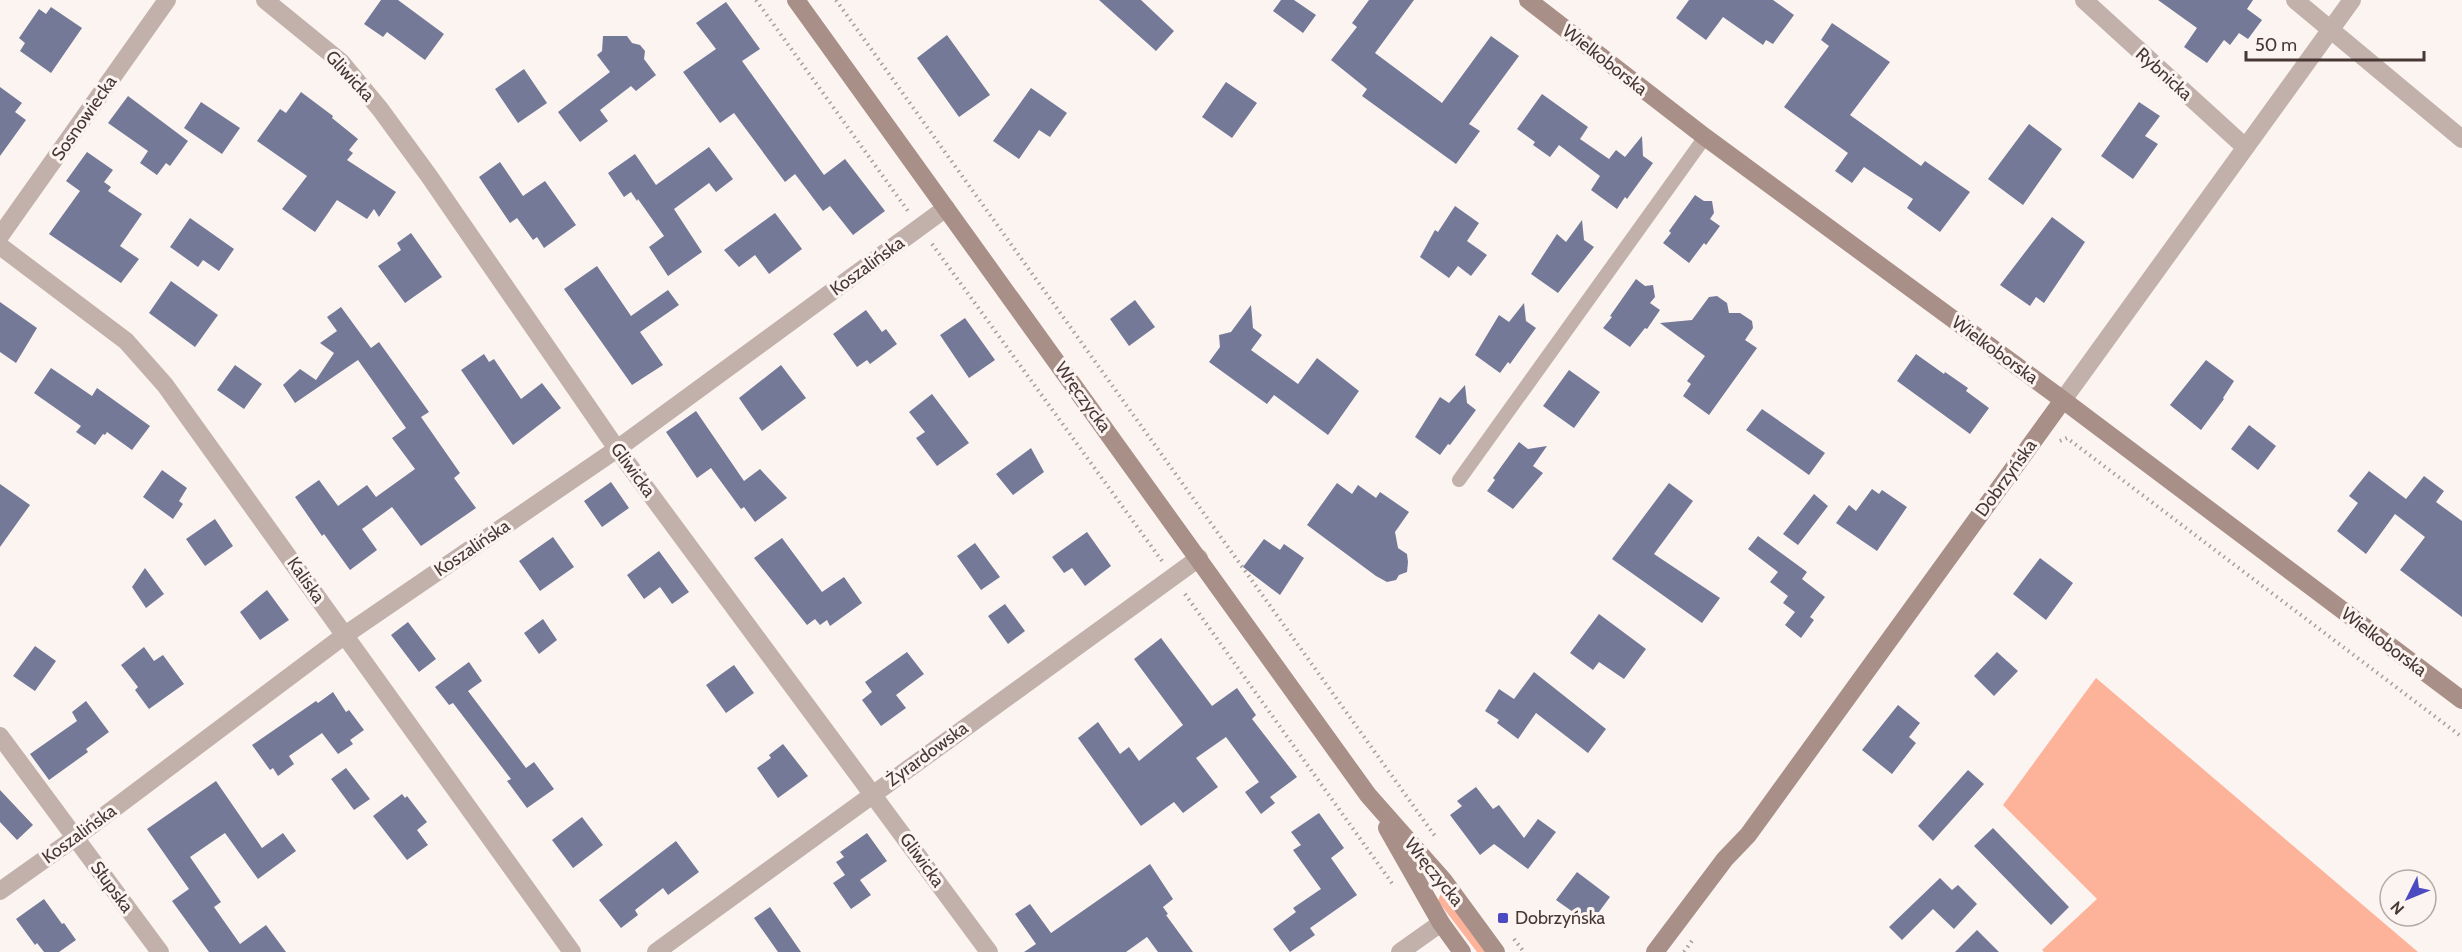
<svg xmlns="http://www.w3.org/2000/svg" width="2462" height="952" font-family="Cabin,sans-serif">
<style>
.green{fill:#fdb29a}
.building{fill:#747998}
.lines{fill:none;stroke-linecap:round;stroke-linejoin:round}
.path{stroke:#a89d99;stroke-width:4;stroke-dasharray:1.5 4.5;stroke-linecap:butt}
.lane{stroke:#c2b1ab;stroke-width:14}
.street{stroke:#c2b1ab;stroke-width:18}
.secondary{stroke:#a88f87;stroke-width:18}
.poi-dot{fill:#4c4ac0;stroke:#fcf4f1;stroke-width:2}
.labels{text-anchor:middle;stroke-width:6;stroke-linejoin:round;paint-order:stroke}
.street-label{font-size:18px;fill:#483834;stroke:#fcf4f1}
.poi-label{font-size:18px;fill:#483834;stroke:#fcf4f1;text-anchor:start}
</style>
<rect width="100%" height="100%" fill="#fcf4f1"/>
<!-- green -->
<path class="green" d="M2096,678L2418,952H2044L2042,950L2097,899L2003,805Z
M1441,893H1445L1488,952H1477L1438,901Z"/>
<!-- building -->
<path class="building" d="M381,0H398L444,34L425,60L387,32L383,37L364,24Z
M1099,0H1141L1174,31L1156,51Z
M1281,0H1294L1316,15L1303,33L1273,11Z
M1369,0H1414L1375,53L1442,103L1491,36L1519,56L1469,124L1480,131L1456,164L1362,96L1367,89L1331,60L1357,27L1352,23Z
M1689,0H1773L1794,15L1773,44L1766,40L1763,45L1723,17L1706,40L1676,18Z
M2158,0H2253L2247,9L2262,20L2248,39L2239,33L2230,45L2224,40L2207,63L2184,47L2197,28Z
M726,2L760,49L742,61L824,175L845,159L885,211L853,235L830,206L823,211L795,174L785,182L734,113L720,123L683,72L716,49L696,23Z
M51,7L82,28L51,73L20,51L25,43L19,38L39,9L46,14Z
M1832,23L1890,62L1850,115L1921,166L1925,161L1970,192L1940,232L1907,208L1913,199L1864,167L1852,183L1835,171L1848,153L1784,107L1829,46L1821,40Z
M947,35L990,95L959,117L917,58Z
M603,36H627L632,43L640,45L645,51L644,59L656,75L636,91L631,86L600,110L608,121L580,142L558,112L610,72L597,55L602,51Z
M524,69L547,103L518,123L495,89Z
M1226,82L1257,103L1232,138L1202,117Z
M0,87L22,103L15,112L26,120L0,156Z
M1031,88L1067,113L1050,137L1039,130L1019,159L993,141Z
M301,92L333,116L332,118L358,139L349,150L353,153L347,160L396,192L379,217L374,209L367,219L337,200L315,232L282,209L307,176L257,141L280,109L286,113Z
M1542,94L1588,127L1580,139L1609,159L1616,150L1625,157L1642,136L1643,156L1653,163L1627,199L1625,197L1617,209L1591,190L1600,176L1559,145L1550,157L1533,145L1535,142L1517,129Z
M128,96L188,141L170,166L166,163L157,175L140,163L148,151L108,123Z
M201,102L240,128L222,154L184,128Z
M2139,102L2160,116L2145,136L2158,144L2133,179L2101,156Z
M2029,124L2062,149L2023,205L1988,179Z
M709,147L733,179L716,192L709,183L674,209L702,252L668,276L649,247L664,236L638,199L637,201L631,192L624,197L608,173L635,154L656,185Z
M87,152L113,170L104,182L111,187L108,191L142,214L120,246L139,259L121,283L49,234L80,191L66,181Z
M500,162L523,196L545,181L576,225L544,248L537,237L533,240L517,218L510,223L479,177Z
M1695,195L1704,201H1712L1714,213L1710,219L1720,226L1706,245L1704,243L1689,263L1663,243L1671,233L1669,231Z
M1455,206L1479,223L1467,241L1487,255L1471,276L1458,266L1449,278L1420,257L1435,230L1438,232Z
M775,213L802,249L769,274L755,255L739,267L724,250Z
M2052,217L2085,242L2044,303L2036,297L2030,306L2000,285Z
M190,218L234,249L219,271L203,260L198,267L170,247Z
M1582,220L1584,240L1594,247L1558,293L1531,274L1557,234L1566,242Z
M411,233L442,277L405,303L378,266L401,250L397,243Z
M597,266L631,316L668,290L679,305L640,332L663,365L632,385L564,289Z
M1636,279L1645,286L1653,285L1655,297L1650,303L1660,310L1647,329L1645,328L1630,347L1603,328L1612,317L1610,316Z
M171,281L218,315L195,347L149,313Z
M1717,296L1727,303L1729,313H1740L1752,321L1753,328L1745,340L1757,348L1709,415L1683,396L1691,384L1687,381L1705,356L1660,323L1692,320L1709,297Z
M1135,300L1155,327L1129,346L1110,319Z
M0,302L37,328L16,363L0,352Z
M1524,303L1526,321L1536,328L1510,364L1508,362L1500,373L1475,355L1499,315L1509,322Z
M1251,305L1253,328L1262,335L1251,350L1298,384L1317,358L1359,391L1328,435L1274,395L1267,404L1209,362L1220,347L1219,335L1231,332Z
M341,307L371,348L379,342L429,412L421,417L460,473L454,478L476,508L421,546L392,507L362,529L377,550L350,570L324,534L322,536L295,497L319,480L338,506L367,485L376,497L415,469L392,438L406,428L358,360L295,403L283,385L300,369L316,380L334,353L320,343L337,331L327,317Z
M866,310L882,332L886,329L897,344L870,364L867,360L857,367L833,334Z
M965,318L995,360L969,378L940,335Z
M484,354L489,362L494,359L521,399L542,383L561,408L513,445L461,370Z
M1916,354L1944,374L1945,372L1968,388L1966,391L1989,408L1970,434L1897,381Z
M2206,360L2234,381L2223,398L2224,399L2201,430L2170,405Z
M235,365L262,384L244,409L217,390Z
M781,365L806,398L762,431L739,398Z
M51,368L92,396L97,388L150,426L132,450L107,432L105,435L103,434L95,445L76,432L81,426L34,393Z
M1569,370L1600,392L1574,428L1543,406Z
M1465,385L1467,403L1476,410L1450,445L1448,444L1440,455L1415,437L1440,397L1449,403Z
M932,394L969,443L937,466L916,438L925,432L909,412Z
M1762,409L1825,453L1809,475L1746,430Z
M696,411L744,481L760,469L787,498L755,522L744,507L741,509L711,468L697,478L666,432Z
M2249,425L2276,446L2258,470L2231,449Z
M1519,442L1528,449L1547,446L1533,466L1543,473L1513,509L1487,491L1495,480L1493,478Z
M1031,448L1044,472L1013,495L996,474Z
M162,470L187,488L179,501L183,504L173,519L143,497Z
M2369,471L2406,499L2424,476L2444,491L2436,502L2462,521V617L2400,570L2425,537L2395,514L2366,554L2337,531L2358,503L2349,496Z
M611,482L629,508L602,527L584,501Z
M1337,483L1352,494L1358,485L1376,498L1380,492L1409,512L1395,532L1398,548L1407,554L1408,562L1407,572L1399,575L1396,580L1387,582L1376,576L1307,525Z
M1669,483L1693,501L1654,554L1720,598L1702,623L1612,559Z
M0,484L30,505L0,547Z
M1872,489L1879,494L1882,490L1907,507L1877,551L1836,523L1849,505L1856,511Z
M1814,494L1828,506L1798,545L1783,534Z
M215,519L233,546L205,566L186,539Z
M1087,532L1111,566L1085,586L1072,568L1064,573L1052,557Z
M1758,536L1807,572L1802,579L1825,597L1810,617L1814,620L1801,638L1785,625L1795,612L1783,603L1788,596L1770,582L1778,572L1748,549Z
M553,537L574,567L540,591L519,561Z
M782,538L822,592L844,577L862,603L830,626L827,620L820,625L815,619L807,625L754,558Z
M1264,539L1280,550L1284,544L1304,558L1280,595L1243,567Z
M975,543L1000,577L981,590L957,556Z
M659,551L689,592L672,604L660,587L644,599L627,575Z
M2040,558L2073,583L2046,620L2013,594Z
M145,568L164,594L146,608L132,587Z
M267,590L289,620L260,640L240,612Z
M1005,604L1025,631L1008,644L988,616Z
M1599,614L1646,649L1624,679L1599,662L1593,670L1570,653Z
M543,619L557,640L539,654L524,633Z
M408,622L436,659L419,672L391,635Z
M1161,638L1212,706L1237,688L1256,715L1252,719L1297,777L1270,797L1275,803L1261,814L1245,792L1259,782L1226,737L1196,758L1218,787L1183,813L1174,802L1141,826L1078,738L1098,722L1120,754L1129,747L1139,761L1183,725L1134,659Z
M35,646L56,661L35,691L13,676Z
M144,647L154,661L163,655L184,684L149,709L135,690L138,687L121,665Z
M907,652L924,674L896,695L906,708L881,726L862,700L872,692L865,682Z
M1997,652L2018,671L1994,696L1974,676Z
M469,662L482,681L468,691L526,768L534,762L554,789L527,808L507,781L511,779L453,703L449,705L435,687Z
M734,665L754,693L726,713L706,685Z
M1534,672L1606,729L1588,753L1536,713L1518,739L1497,723L1499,720L1485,711L1499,689L1514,699Z
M333,692L346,712L349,710L364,730L350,740L353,744L338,754L322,733L289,756L294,764L278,776L273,768L270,770L252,745L316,701L318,703Z
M86,701L109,732L86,749L88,752L49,780L30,754L77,721L72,712Z
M1898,705L1920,723L1909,737L1916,743L1892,774L1862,750Z
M783,744L808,776L778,798L757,768L771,758L769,755Z
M346,768L370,799L354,810L331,779Z
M1968,770L1984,784L1933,841L1918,826Z
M216,781L262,848L283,833L296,851L258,879L225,833L190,857L221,902L214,907L240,944L266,925L286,952H209L172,901L189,889L147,829Z
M1476,787L1493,809L1499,805L1524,838L1538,819L1556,832L1528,869L1494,844L1480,855L1450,815L1462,806L1457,801Z
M0,790L33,825L17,840L0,822Z
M402,794L405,798L407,796L427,822L417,830L428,845L407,860L373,816Z
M1319,813L1344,848L1331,858L1357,895L1310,928L1315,935L1290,952L1273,929L1296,912L1293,908L1321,889L1293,850L1301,845L1291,832Z
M582,817L603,845L573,868L552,840Z
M1993,828L2069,907L2051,925L1974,846Z
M867,833L887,861L860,880L871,895L851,909L833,883L845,875L836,862L844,857L840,852Z
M676,841L699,872L668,895L663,888L635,910L638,915L621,928L599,900Z
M1150,864L1173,899L1163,907L1168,914L1166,915L1193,952H1158L1147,937L1126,952H1024L1036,944L1015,914L1030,904L1051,933Z
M1577,872L1610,897L1590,924L1556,900Z
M1940,878L1952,890L1958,885L1977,904L1954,929L1933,909L1902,940L1889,927Z
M44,899L62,924L64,923L76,940L59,952H44L37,943L35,945L16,919Z
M770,907L801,952H778L754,918Z
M1977,930L1999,952H1955Z"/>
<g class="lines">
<!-- path -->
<path class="path" d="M756,0L908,211
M836,0L1435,836
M932,244L1162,561
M2060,441L2067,438L2462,737
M1185,594L1394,886
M1514,939L1524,952
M1684,952L1694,938"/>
<!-- lane -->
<path class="lane" d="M1459,480L1705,137"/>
<!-- street -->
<path class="street" d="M265,0L341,62L380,109L429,176L617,449L989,952
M2084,0L2245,147
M2295,0L2462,139
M0,236L167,0
M0,246L126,341L165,385L572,952
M2063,400L2352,0
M0,736L160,952
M0,891L76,837L345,635L617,449L946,208
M656,952L1199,558
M1400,952L1441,923"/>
<!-- secondary -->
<path class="secondary" d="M796,0L1368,795L1444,881L1496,952
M1528,0L1705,137L2063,400L2462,700
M1387,828L1441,923L1462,952
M1655,952L1725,859L1748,835L2063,400"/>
</g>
<!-- markers -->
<rect class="poi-dot" x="1497" y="912" width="12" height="12" rx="3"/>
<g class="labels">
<!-- street labels -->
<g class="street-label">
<text transform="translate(1605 60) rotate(38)" y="6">Wielkoborska</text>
<text transform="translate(2164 74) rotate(42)" y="6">Rybnicka</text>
<text transform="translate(350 76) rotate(47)" y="6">Gliwicka</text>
<text transform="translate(84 118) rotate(-55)" y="6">Sosnowiecka</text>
<text transform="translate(867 266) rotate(-36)" y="6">Koszalińska</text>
<text transform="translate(1995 350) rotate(36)" y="6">Wielkoborska</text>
<text transform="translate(1083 397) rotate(54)" y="6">Wręczycka</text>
<text transform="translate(633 470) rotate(54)" y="6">Gliwicka</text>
<text transform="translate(2006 478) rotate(-54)" y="6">Dobrzyńska</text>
<text transform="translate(472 548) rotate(-34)" y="6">Koszalińska</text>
<text transform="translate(306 580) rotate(55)" y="6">Kaliska</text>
<text transform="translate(2384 642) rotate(37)" y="6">Wielkoborska</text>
<text transform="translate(927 754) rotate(-36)" y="6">Żyrardowska</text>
<text transform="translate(79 834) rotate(-36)" y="6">Koszalińska</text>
<text transform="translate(922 860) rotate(54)" y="6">Gliwicka</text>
<text transform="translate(1434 872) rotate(51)" y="6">Wręczycka</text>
<text transform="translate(112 887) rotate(54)" y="6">Słupska</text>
</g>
<!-- poi labels -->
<g class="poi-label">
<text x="1515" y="924">Dobrzyńska</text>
</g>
</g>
<!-- north arrow -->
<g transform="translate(2408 898) rotate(227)"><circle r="28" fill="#fcf4f1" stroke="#b4a9a5" stroke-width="1.5"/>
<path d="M0-4.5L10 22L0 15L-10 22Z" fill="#4c4ac0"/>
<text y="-9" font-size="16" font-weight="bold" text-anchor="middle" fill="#483834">N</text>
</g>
<!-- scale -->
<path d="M2246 51v9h178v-9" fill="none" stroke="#483834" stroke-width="3"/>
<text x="2255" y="51" font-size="18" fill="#483834" stroke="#fcf4f1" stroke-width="4.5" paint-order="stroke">50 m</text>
</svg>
